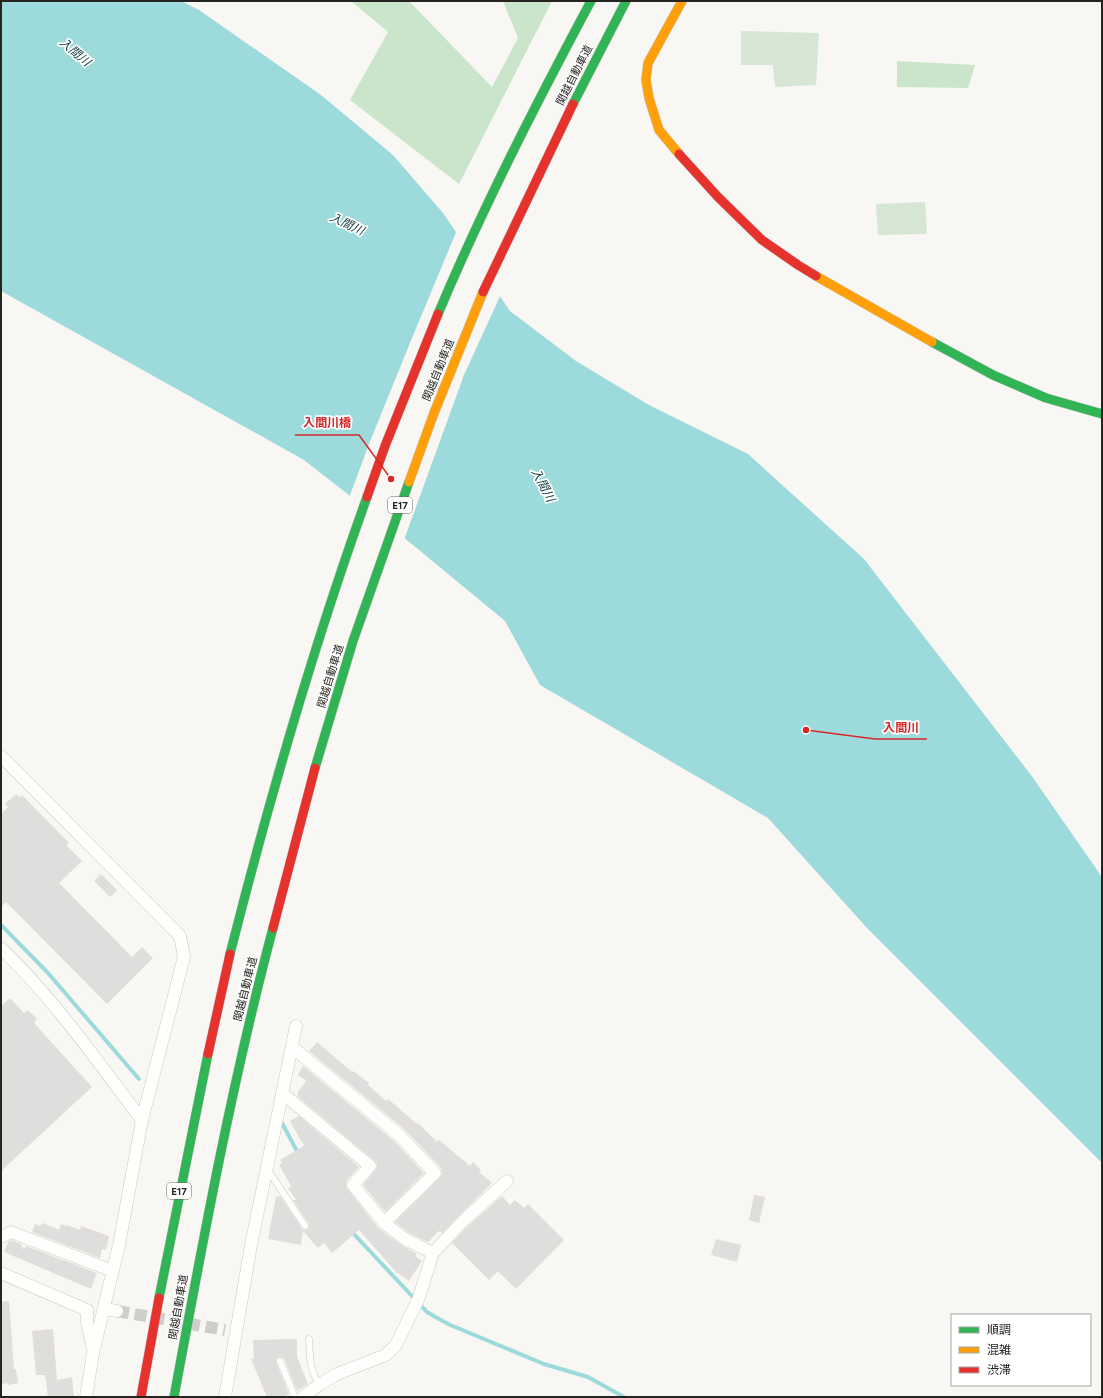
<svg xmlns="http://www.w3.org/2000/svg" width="1103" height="1398" font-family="Figtree,'Noto Sans JP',sans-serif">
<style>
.green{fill:#d5e6d4}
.forest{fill:#cae5ca}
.water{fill:#9ddadc}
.pier{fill:#f9f7f3}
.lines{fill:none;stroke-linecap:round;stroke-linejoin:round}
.stream{stroke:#9ddadc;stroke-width:4}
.building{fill:#e0dedd}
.street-tunnel{stroke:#cfcdc9;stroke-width:12;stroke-dasharray:12 6;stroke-linecap:butt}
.lane-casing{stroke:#cac8c5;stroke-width:7}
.street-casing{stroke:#cac8c5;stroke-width:13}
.fast-casing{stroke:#cac8c5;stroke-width:10}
.slow-casing{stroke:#cac8c5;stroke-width:10}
.jam-casing{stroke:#cac8c5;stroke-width:10}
.lane{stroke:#fefefd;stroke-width:6}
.street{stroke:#fefefd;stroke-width:12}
.fast{stroke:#30b455;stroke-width:9}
.slow{stroke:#ff9f0a;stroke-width:9}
.jam{stroke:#e5322d;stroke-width:9}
.labels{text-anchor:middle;stroke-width:3.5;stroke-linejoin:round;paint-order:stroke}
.shield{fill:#fff;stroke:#676664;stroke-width:1}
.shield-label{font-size:10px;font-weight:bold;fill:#262421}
.street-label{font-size:11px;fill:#262421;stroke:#fff}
.water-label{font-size:12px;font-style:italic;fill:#1a4345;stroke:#fff}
.leader{fill:none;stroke:#d62828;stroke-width:1.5}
.callout-dot{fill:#d62828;stroke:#fff;stroke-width:1.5}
.callout-label{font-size:12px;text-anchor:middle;font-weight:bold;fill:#d62828;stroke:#fff;stroke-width:3.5;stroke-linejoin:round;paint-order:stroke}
</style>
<rect width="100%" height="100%" fill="#f9f7f3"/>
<!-- green -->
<path class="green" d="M741,31L819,33L816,85L775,87L773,65H741Z
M924,202L925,203L927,233L925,234L878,235L876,205L877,204Z"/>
<!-- forest -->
<path class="forest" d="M351,1H409L492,87L518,38L503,1H552L459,184L350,100L388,32Z
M897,61L975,65L968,88L897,87Z"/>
<!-- water -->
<path class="water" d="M1,1H181L199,10L321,95L393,155L443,213L510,311L576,361L649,405L748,454L864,559L1031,775L1102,877V1163L867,928L768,818L540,685L505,621L413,545L304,460L1,291Z"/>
<!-- pier -->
<path class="pier" d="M457,230L501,294L464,375L404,540L349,498L369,444L412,338Z"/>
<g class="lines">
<!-- stream -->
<path class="stream" d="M1,925L48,973L139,1079
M282,1123L299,1155
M351,1231L427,1312L448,1324L544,1364L588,1377L624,1397"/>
</g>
<!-- building -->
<path class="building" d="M16,794L20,797L22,795L69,843L66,845L82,861L59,883L132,957L142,947L153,958L107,1004L6,902L1,907V814L8,807L5,804Z
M101,874L117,890L110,897L94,881Z
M10,998L24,1013L28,1010L37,1019L34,1023L92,1087L1,1171V1006Z
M317,1042L352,1072L353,1071L369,1083L368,1085L386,1101L388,1099L417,1124L418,1123L437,1142L439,1140L470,1166L473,1162L481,1170L479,1172L492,1183L442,1233L439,1231L428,1242L409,1233L395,1222L440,1178L442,1175L441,1168L403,1128L309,1051Z
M303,1066L393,1140L424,1173L385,1212L363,1185L377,1168V1164L375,1161L297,1096L298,1094L297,1093L306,1081L298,1075Z
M299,1116L359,1167L347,1180L346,1187L379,1229L401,1245L417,1254L415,1256L422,1261L409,1281L397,1273L359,1230L332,1253L324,1243L318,1248L303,1231L301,1245L268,1239L276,1196L281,1197L302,1229L306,1230L309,1228V1224L293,1200H296L288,1188L291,1186L279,1165L282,1163L280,1160L305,1145L301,1141L290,1121Z
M754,1195L765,1197L759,1223L749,1220Z
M502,1196L510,1205L515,1200L524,1208L528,1204L564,1240L516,1289L498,1271L489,1280L452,1243L468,1226Z
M43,1223L59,1230L61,1224L66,1226L67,1225L80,1230L81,1226L109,1236L106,1250L102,1249L100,1258L32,1232L35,1224L40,1226Z
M716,1239L741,1245L737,1262L711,1255Z
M11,1240L21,1244L24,1250L26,1246L97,1273L91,1289L4,1252L8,1242Z
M9,1301L14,1369H16L18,1383L8,1385L7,1383L2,1384L1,1378V1302Z
M53,1329L57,1380L72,1377L74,1397H48L45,1375H36L32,1331Z
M297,1339V1357L308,1384L297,1391L284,1359L282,1357H279L276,1359V1362L289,1394L283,1397H267L251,1359L254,1358L253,1340Z"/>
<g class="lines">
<!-- street-tunnel -->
<path class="street-tunnel" d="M117,1311L225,1330"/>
<!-- lane casing -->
<g class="lane-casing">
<path id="lane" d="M268,1170L305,1226
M309,1339C310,1354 309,1372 320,1384
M280,1361L295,1397"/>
</g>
<!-- street casing -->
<g class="street-casing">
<path id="street" d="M1,756L180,936L184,957L142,1120L119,1245L93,1353L86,1397
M1,948C54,999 97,1061 142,1120
M292,1047L398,1134L435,1173L384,1223
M282,1093L370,1166L353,1185L384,1223L405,1239L433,1253
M1,1237L11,1232L113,1271
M1,1273L87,1310V1322L93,1349
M104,1309L117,1311
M225,1397L251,1245L296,1026
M303,1397L320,1384L337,1374L386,1355L396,1345L418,1300L433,1253L463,1221L507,1181"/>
</g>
<!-- fast casing -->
<g class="fast-casing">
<path id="fast" d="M573,104L626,1
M438,314C483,207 536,104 591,1
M932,342L993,375L1046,398L1102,414
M315,768L353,641L409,482
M230,954C269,800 313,647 367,497
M159,1298L208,1054
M174,1397C203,1240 232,1082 273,928"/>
</g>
<!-- slow casing -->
<g class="slow-casing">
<path id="slow" d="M679,154L659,130L649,98L646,80L648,63L682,1
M816,276L932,342
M409,482L434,413L483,292"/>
</g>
<!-- jam casing -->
<g class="jam-casing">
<path id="jam" d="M679,154L718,197L762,240L798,265L816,276
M483,292L573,104
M367,497L385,446L438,314
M273,928L315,768
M208,1054L230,954
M141,1397L159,1298"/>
</g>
<!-- lane -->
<use href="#lane" class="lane"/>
<!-- street -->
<use href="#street" class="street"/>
<!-- fast -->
<use href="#fast" class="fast"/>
<!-- slow -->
<use href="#slow" class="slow"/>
<!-- jam -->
<use href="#jam" class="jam"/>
</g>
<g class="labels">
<!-- shield labels -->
<g class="shield">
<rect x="388" y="497" width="24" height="16" rx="3"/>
<rect x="167" y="1183" width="24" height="16" rx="3"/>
</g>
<g class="shield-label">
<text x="400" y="509">E17</text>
<text x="179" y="1195">E17</text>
</g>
<!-- street labels -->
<g class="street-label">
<text transform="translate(574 75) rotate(-63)" y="4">関越自動車道</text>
<text transform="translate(438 370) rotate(-68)" y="4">関越自動車道</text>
<text transform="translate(330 676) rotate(-73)" y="4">関越自動車道</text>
<text transform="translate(245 989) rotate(-76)" y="4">関越自動車道</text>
<text transform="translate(178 1307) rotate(-80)" y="4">関越自動車道</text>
</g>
<!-- water labels -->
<g class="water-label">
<text transform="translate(75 52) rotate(40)" y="4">入間川</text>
<text transform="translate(347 224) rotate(25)" y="4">入間川</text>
<text transform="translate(543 485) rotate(62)" y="4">入間川</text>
</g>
</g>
<!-- callouts -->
<path class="leader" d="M391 479L359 435H295M806 730L875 739H927"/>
<g class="callout-dot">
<circle cx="391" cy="479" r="4"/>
<circle cx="806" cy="730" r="4"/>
</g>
<g class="callout-label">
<text x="327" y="427">入間川橋</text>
<text x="901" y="732">入間川</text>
</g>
<!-- border -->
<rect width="1103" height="1398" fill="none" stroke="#262421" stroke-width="4"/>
<!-- legend -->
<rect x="951" y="1314" width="140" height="72" fill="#ffffff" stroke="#a8a7a6"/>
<rect x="959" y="1327" width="20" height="6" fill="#30b455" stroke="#a8a7a6"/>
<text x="987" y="1334" font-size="12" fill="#262421">順調</text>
<rect x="959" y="1347" width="20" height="6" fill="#ff9f0a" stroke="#a8a7a6"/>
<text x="987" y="1354" font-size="12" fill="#262421">混雑</text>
<rect x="959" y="1367" width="20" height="6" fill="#e5322d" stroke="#a8a7a6"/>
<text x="987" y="1374" font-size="12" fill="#262421">渋滞</text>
</svg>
